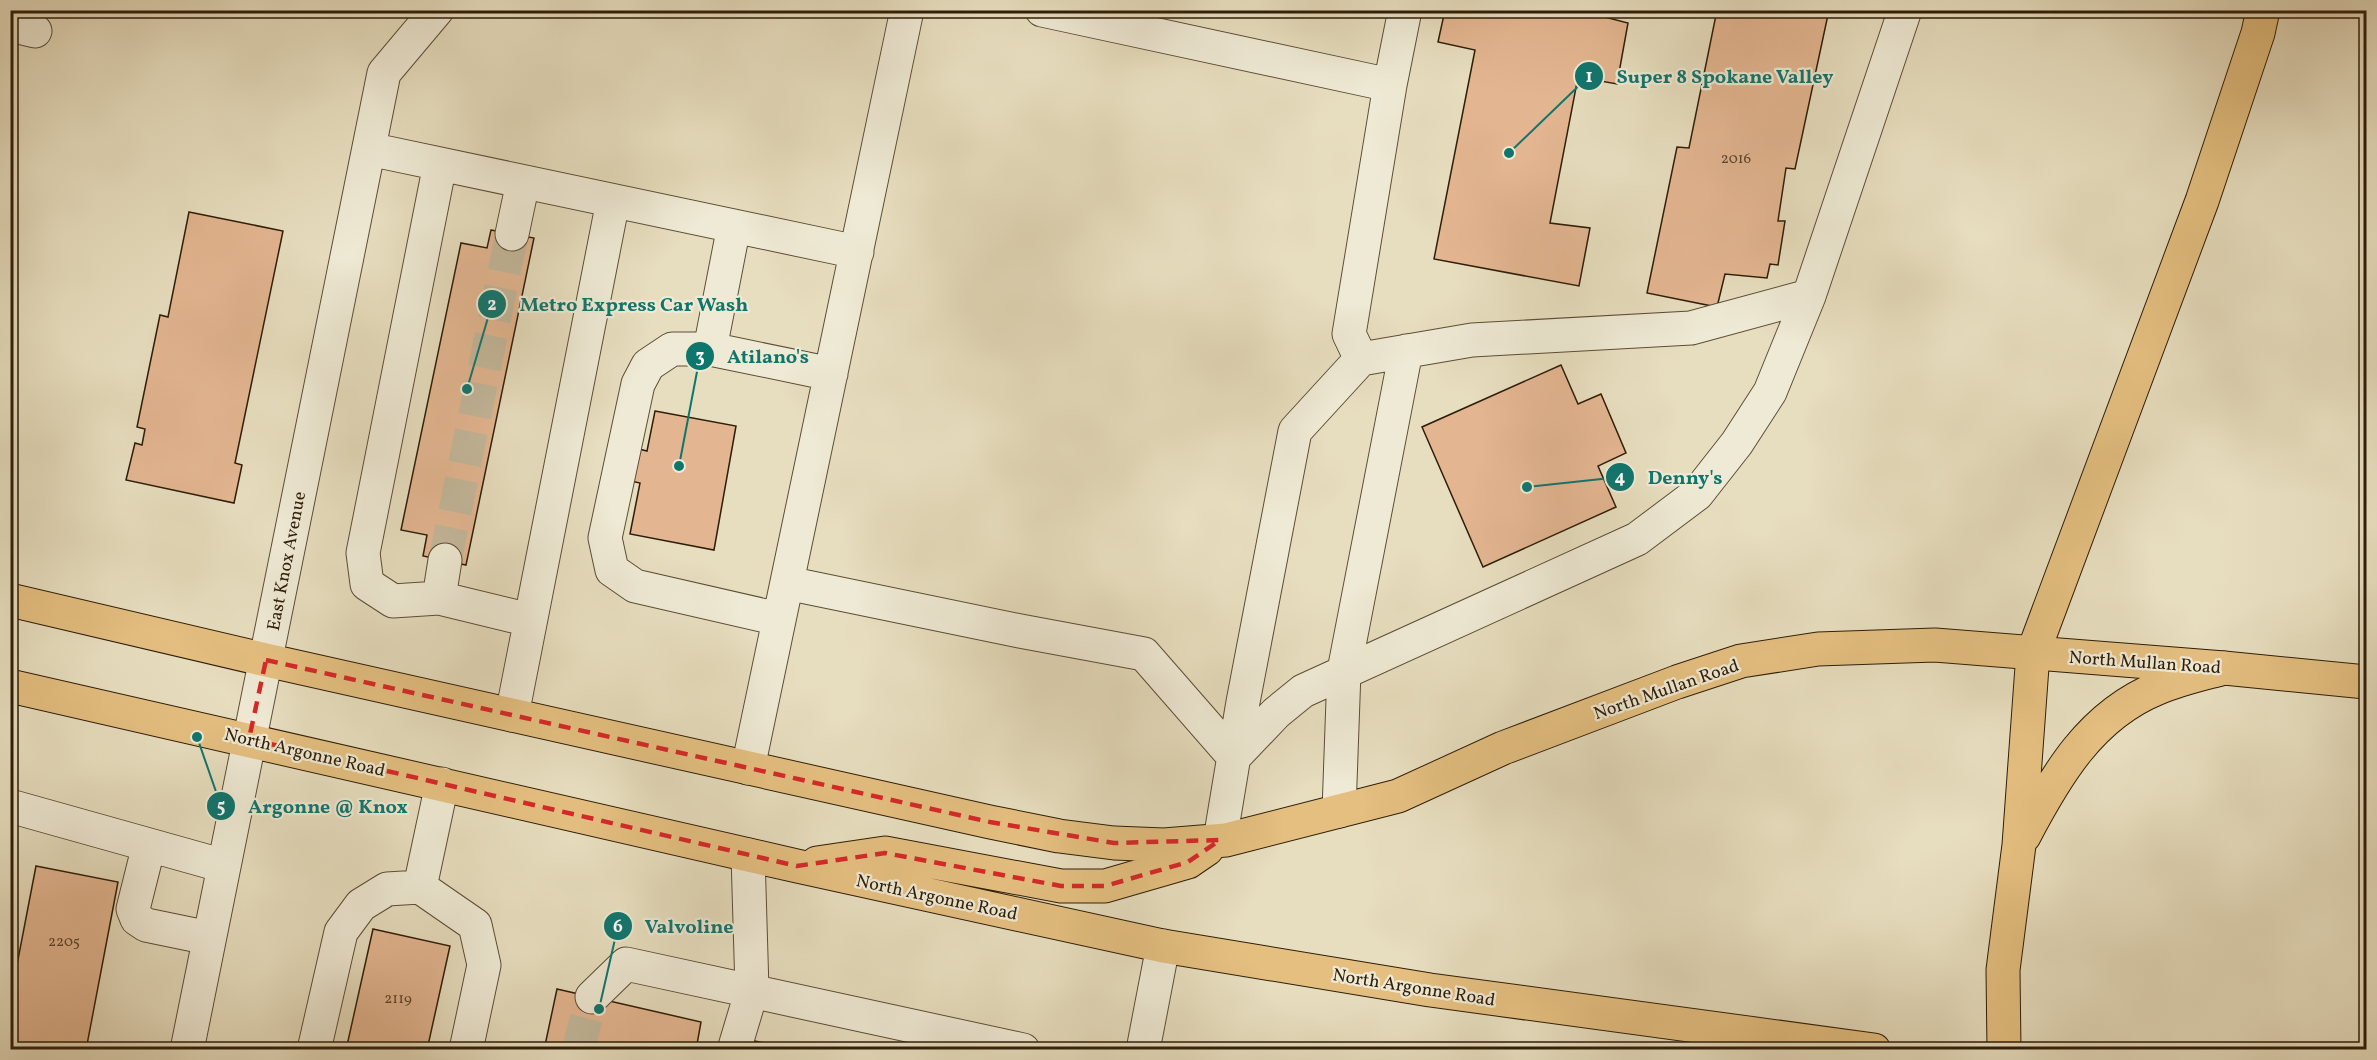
<svg xmlns="http://www.w3.org/2000/svg" width="2377" height="1060" font-family="Vollkorn,serif">
<style>
.building{fill:#e3b691;stroke:#2e1d08;stroke-width:1.5}
.lines{fill:none;stroke-linecap:round;stroke-linejoin:round}
.minor-tunnel{stroke:#c2b79a;stroke-width:33;stroke-dasharray:33 16;stroke-linecap:butt}
.minor-casing{stroke:#5c4d36;stroke-width:35}
.major-casing{stroke:#2e1d08;stroke-width:35}
.highway-casing{stroke:#2e1d08;stroke-width:35}
.minor{stroke:#efead5;stroke-width:33}
.major{stroke:#e4bf80;stroke-width:33}
.highway{stroke:#e4bf80;stroke-width:33}
.marked{fill:none;stroke:#d62828;stroke-width:4.5;stroke-dasharray:12 8;stroke-linejoin:round}
.labels{text-anchor:middle;stroke-width:4.5;stroke-linejoin:round;paint-order:stroke}
.number-label{font-size:15px;fill:#5b432a}
.street-label{font-size:18px;fill:#2e1d08;stroke:#efead5}
.leader{fill:none;stroke:#0f766e;stroke-width:2}
.callout-dot{fill:#0f766e;stroke:#efead5;stroke-width:2}
.mark-label{font-size:18px;text-anchor:middle;font-weight:bold;fill:#fff}
.callout-label{font-size:20px;text-anchor:middle;font-weight:bold;fill:#0f766e;stroke:#efead5;stroke-width:4.5;stroke-linejoin:round;paint-order:stroke}
</style>
<rect width="100%" height="100%" fill="#e7debf"/>
<filter id="stains"><feTurbulence type="fractalNoise" baseFrequency=".00333" numOctaves="4"/><feColorMatrix values="0 0 0 0 .2 0 0 0 0 .09 0 0 0 0 .02 0 0 0 .5 -.17"/></filter>
<radialGradient id="worn" r=".72"><stop offset=".6" stop-color="#630" stop-opacity="0"/><stop offset="1" stop-color="#630" stop-opacity=".3"/></radialGradient>
<!-- building -->
<path class="building" d="M1445,10H1593V14L1628,23L1617,84L1578,77L1550,223L1590,228L1579,286L1434,259L1475,50L1438,42Z
M1717,10H1829L1795,169L1786,168L1778,221H1785L1778,265L1770,264L1767,278L1725,274L1717,307L1647,293L1677,147L1689,148Z
M189,212L283,231L235,463L242,465L234,503L126,480L135,443L142,445L145,429L137,427L160,315L168,317Z
M491,230L534,238L466,565L423,556L427,535L401,530L461,243L487,248Z
M1561,365L1578,404L1601,394L1626,453L1598,466L1616,507L1483,567L1422,427Z
M655,411L736,426L714,550L630,534L640,483L626,480L631,447L647,451Z
M36,866L118,882L86,1050H47L10,1043V1001Z
M373,929L450,946L427,1050H346Z
M557,989L701,1022L696,1050H544Z
M750,1040L797,1050H748Z"/>
<g class="lines">
<!-- minor-tunnel -->
<path class="minor-tunnel" d="M445,560L512,234
M578,1050L592,997"/>
<!-- minor casing -->
<g class="minor-casing">
<path id="minor" d="M1042,10L1390,85
M10,25L35,31
M369,149L857,252
M512,234L523,182
M710,349L734,226
M1361,359L1349,334L1390,85L1405,10
M445,560L439,598L530,620
M787,583L1020,631L1144,654L1234,757L1276,713L1303,691L1637,539L1697,494L1737,443L1770,392L1809,296L1905,10
M439,598L393,601L367,584L363,553L440,164
M779,619L635,586L612,570L605,538L638,384L648,365L672,349H710L831,374
M512,715L613,201
M748,768L907,10
M10,806L224,866
M1339,811L1344,671L1406,351
M1220,840L1243,702L1295,431L1361,359L1472,340L1691,328L1809,296
M149,845L133,909L137,919L146,925L209,938
M420,887L442,784
M592,997L626,964L1023,1050
M187,1050L384,73L437,10
M314,1050L341,932L361,905L387,889L420,887L475,925L484,965L466,1050
M734,1050L752,990L748,855
M1143,1050L1163,946"/>
</g>
<!-- major casing -->
<g class="major-casing">
<path id="major" d="M10,600L266,660L990,822L1059,836L1114,843L1164,845L1226,840L1398,796L1503,748L1677,682L1741,661L1818,649L1935,645L2224,668L2366,682
M10,686L797,866L1163,946L1430,990L1874,1050
M817,863L885,853L1061,886H1105L1188,862L1207,849"/>
</g>
<!-- highway casing -->
<g class="highway-casing">
<path id="highway" d="M2024,836C2056,775 2091,715 2158,688C2179,679 2202,674 2224,668
M2004,1050L2003,970L2019,845L2033,653L2202,201L2258,33L2263,10"/>
</g>
<!-- minor -->
<use href="#minor" class="minor"/>
<!-- major -->
<use href="#major" class="major"/>
<!-- highway -->
<use href="#highway" class="highway"/>
</g>
<!-- marked area -->
<path class="marked" d="M266,660L990,822L1114,843L1220,840L1188,862L1105,886H1061L885,853L797,866L249,739Z"/>
<g class="labels">
<!-- number labels -->
<g class="number-label">
<text x="1736" y="163">2016</text>
<text x="64" y="946">2205</text>
<text x="398" y="1003">2119</text>
</g>
<!-- street labels -->
<g class="street-label">
<text transform="translate(286 561) rotate(-79)" y="6">East Knox Avenue</text>
<text transform="translate(2145 662) rotate(4)" y="6">North Mullan Road</text>
<text transform="translate(1666 689) rotate(-19)" y="6">North Mullan Road</text>
<text transform="translate(305 752) rotate(13)" y="6">North Argonne Road</text>
<text transform="translate(937 897) rotate(12)" y="6">North Argonne Road</text>
<text transform="translate(1414 987) rotate(9)" y="6">North Argonne Road</text>
</g>
</g>
<!-- callouts -->
<path class="leader" d="M1509 153L1589 76M467 389L492 304M679 466L700 356M1527 487L1620 477M197 737L221 806M599 1009L618 926"/>
<g class="callout-dot">
<circle cx="1509" cy="153" r="6"/>
<circle cx="467" cy="389" r="6"/>
<circle cx="679" cy="466" r="6"/>
<circle cx="1527" cy="487" r="6"/>
<circle cx="197" cy="737" r="6"/>
<circle cx="599" cy="1009" r="6"/>
<circle cx="1589" cy="76" r="15"/>
<circle cx="492" cy="304" r="15"/>
<circle cx="700" cy="356" r="15"/>
<circle cx="1620" cy="477" r="15"/>
<circle cx="221" cy="806" r="15"/>
<circle cx="618" cy="926" r="15"/>
</g>
<g class="mark-label">
<text x="1589" y="82">1</text>
<text x="492" y="310">2</text>
<text x="700" y="362">3</text>
<text x="1620" y="483">4</text>
<text x="221" y="812">5</text>
<text x="618" y="932">6</text>
</g>
<g class="callout-label">
<text x="1725" y="83">Super 8 Spokane Valley</text>
<text x="634" y="311">Metro Express Car Wash</text>
<text x="768" y="363">Atilano's</text>
<text x="1685" y="484">Denny's</text>
<text x="328" y="813">Argonne @ Knox</text>
<text x="689" y="933">Valvoline</text>
</g>
<!-- margin -->
<rect width="2377" height="1060" fill="none" stroke="#e7debf" stroke-width="36"/>
<rect x="12" y="12" width="2353" height="1036" fill="none" stroke="#2e1d08" stroke-width="3"/>
<rect x="18" y="18" width="2341" height="1024" fill="none" stroke="#2e1d08" stroke-width="1.5"/>
<rect width="100%" height="100%" filter="url(#stains)"/>
<rect width="100%" height="100%" fill="url(#worn)"/>
</svg>
